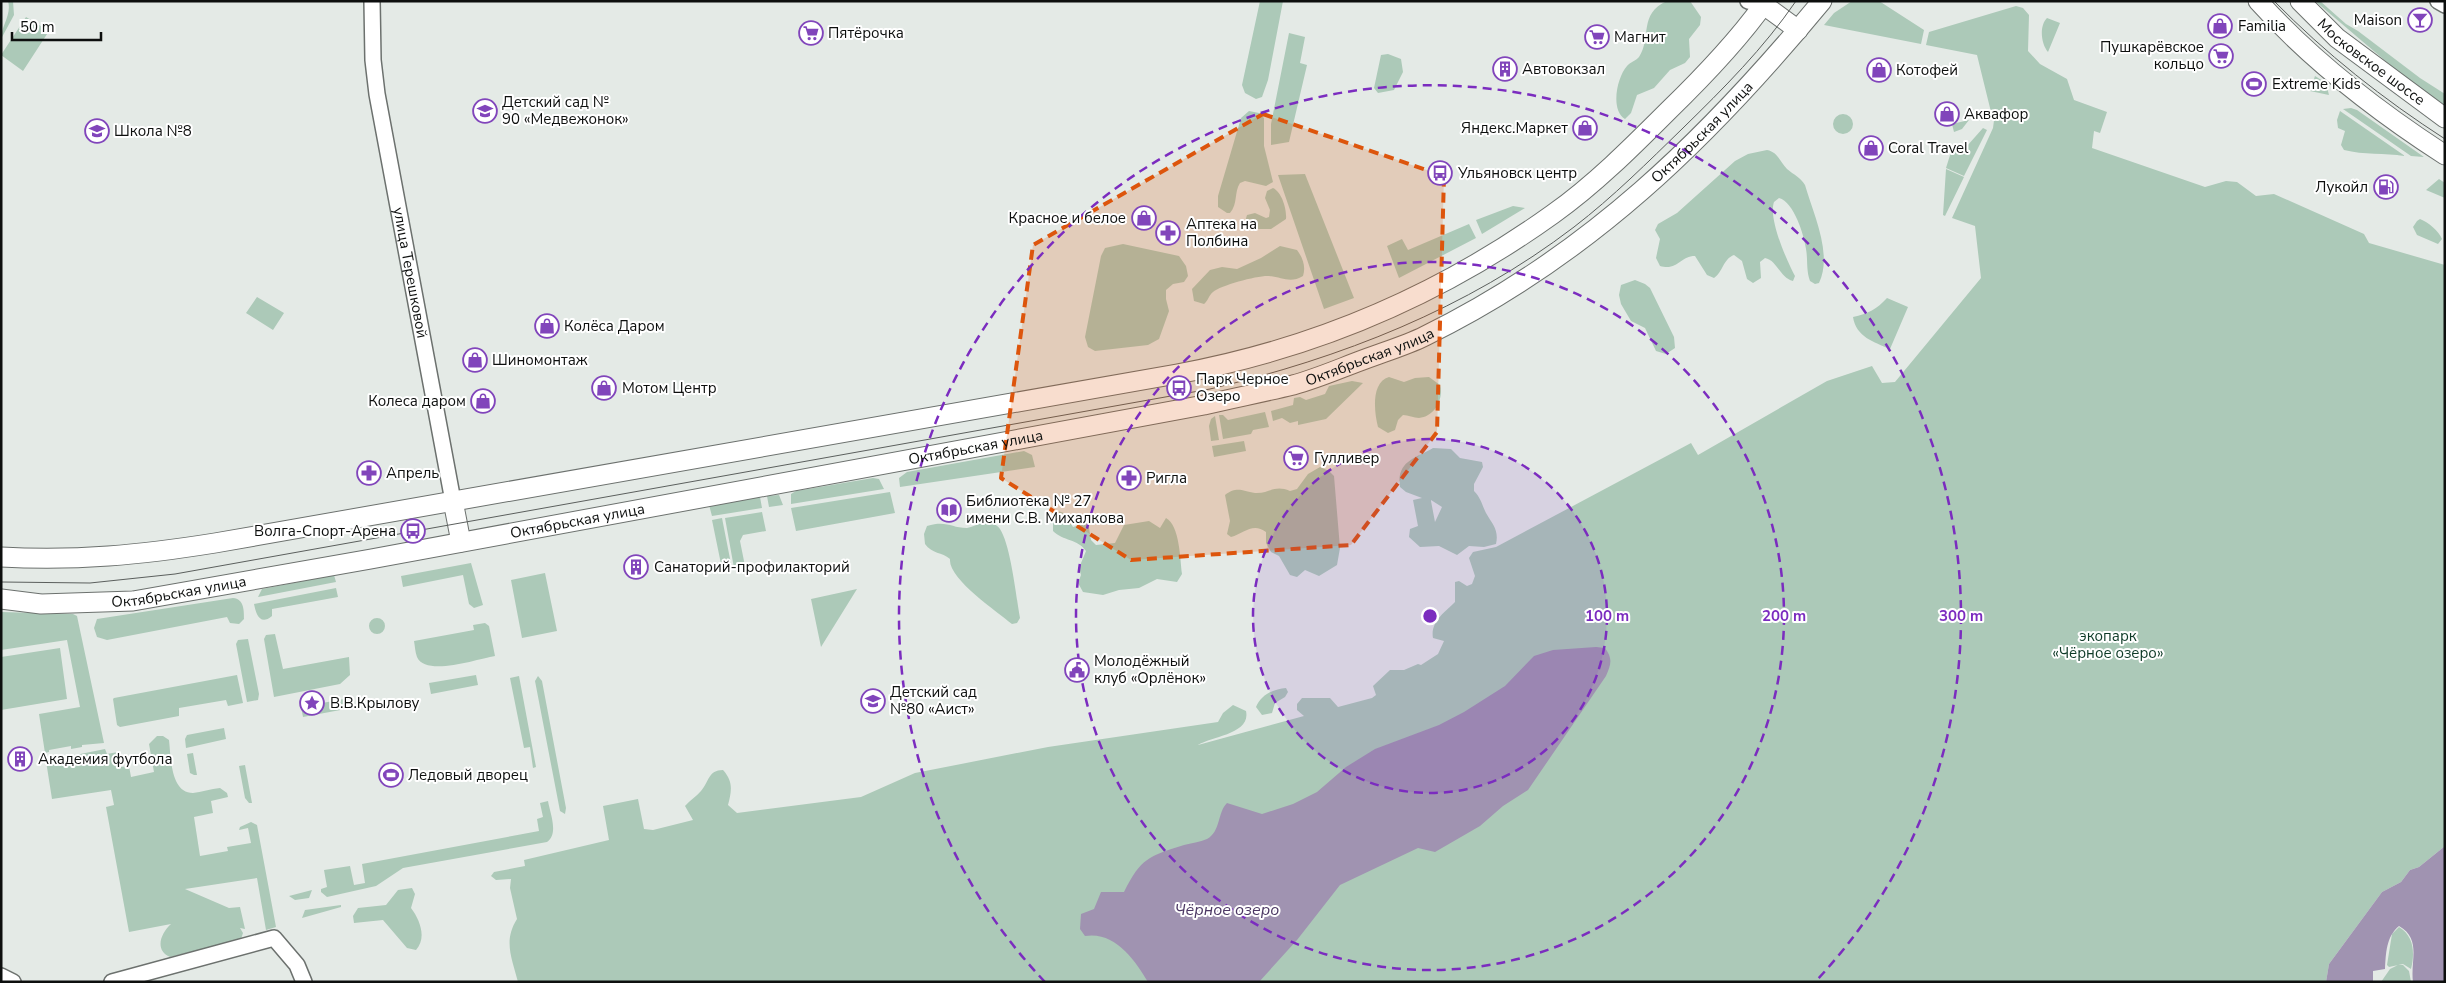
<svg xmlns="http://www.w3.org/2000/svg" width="2446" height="983" font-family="'Nunito Sans',sans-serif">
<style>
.green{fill:#acc9b8;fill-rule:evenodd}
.water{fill:#a093b1}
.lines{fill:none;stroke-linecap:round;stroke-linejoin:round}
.minor-casing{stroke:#6c716e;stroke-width:18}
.major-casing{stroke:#6c716e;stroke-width:21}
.minor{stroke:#fff;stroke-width:15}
.major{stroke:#fff;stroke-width:19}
.tram{stroke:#5b5f5d;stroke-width:1}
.marked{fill:#dd550c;fill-opacity:0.2;stroke:#dd550c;stroke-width:4;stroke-dasharray:10 6;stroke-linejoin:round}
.ring{fill:none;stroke:#7b2cbf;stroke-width:2.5;stroke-dasharray:9 6}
.labels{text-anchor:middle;stroke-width:4;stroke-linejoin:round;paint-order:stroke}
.poi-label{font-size:15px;fill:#0d0f0e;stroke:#fff;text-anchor:start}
.street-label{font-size:15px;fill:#0d0f0e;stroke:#fff}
.park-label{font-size:15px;fill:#0e3a27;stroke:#fff}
.water-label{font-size:16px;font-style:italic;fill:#4c3864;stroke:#fff}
.centre{fill:#7b2cbf;stroke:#fff;stroke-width:2.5}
.ring-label{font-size:15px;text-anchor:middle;font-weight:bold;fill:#7b2cbf;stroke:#fff;stroke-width:4;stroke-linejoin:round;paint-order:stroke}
</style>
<rect width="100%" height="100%" fill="#e4eae6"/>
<!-- green -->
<path class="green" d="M8,1H13L14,15L1,39C1,26 12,15 8,1Z
M1260,1H1283L1268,80L1262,97L1256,99L1245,93L1242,85Z
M1667,1H1690L1701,17L1700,25L1689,39L1690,57L1685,63L1670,70L1654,88L1637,95L1631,113L1625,119C1610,110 1617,77 1627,66C1630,62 1636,61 1639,57C1652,37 1638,14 1667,1Z
M1852,1H1879L1924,30L1921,44L1824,25L1834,13Z
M2315,1H2320L2346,24L2358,31L2420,78L2445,94V105L2409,81Z
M2016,6L2023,8L2029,15L2028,51L2040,64L2067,79L2074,100L2107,112L2100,133L2094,131L2092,148L2205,187L2226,181L2237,182L2256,196L2274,194L2364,234L2369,243L2445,265V846L2419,867L2410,870L2401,882L2382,892L2329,964L2326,982H518C512,958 503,941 517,919L510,888L511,879L496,880L491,876L494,872L525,866L524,860L609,840L603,806L638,799L644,829L653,830L693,820L685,806C690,800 696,797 701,791C709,782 708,770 723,770C733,781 732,790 728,805L737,813L861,797L915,773L1048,747L1218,722L1223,713L1233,705L1246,711C1251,734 1212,736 1198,745L1304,716L1297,710V704L1302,698H1330L1338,707L1372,698L1376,695L1373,686L1390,670H1404L1418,664L1421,665L1438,654L1444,641L1433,638C1430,622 1445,612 1455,602V582L1459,581L1467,586L1472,584L1475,576L1469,558L1473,552L1496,547L1691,443L1698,455L1827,381L1872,366L1882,383L1895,382L1981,278L1975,226L1952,218L1993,128L1997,98L1995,113L1991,112L1977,55L1926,45L1929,32Z
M26,17L49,31L23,71L1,55Z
M2047,18L2060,23L2048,52C2041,44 2039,26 2047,18Z
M1289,33L1305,37L1300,63L1307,65L1289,142L1271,145V124Z
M1388,54L1401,59L1403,72L1394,90L1378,93L1374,88L1381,55Z
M2315,76L2326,83L2329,95L2310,91Z
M2351,108L2357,110L2424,157L2411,156L2343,109Z
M1249,111L1259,113L1264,118V146L1273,182L1266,186L1245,181L1240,183C1234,192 1238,204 1230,213H1227L1218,207V196L1241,118Z
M2340,111L2405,156C2384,153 2364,155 2344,150L2341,145L2345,131L2338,128L2337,120Z
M1833 124a10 10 0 1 1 20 0a10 10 0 1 1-20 0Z
M1969,120L1962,129L1954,132L1952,124Z
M1983,128L1987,130L1964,176L1946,168L1951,152L1967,146Z
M1767,150C1778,152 1780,162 1787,169C1794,175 1800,177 1805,185C1813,213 1833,254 1819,283L1815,284L1810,281C1806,270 1808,260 1806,249C1804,235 1794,202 1779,198L1774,202C1768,219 1787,261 1795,276L1793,281C1780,278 1777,260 1765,258L1760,262L1761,278L1753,283L1747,279L1742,261L1734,255C1723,259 1723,272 1714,278L1707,275L1695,256C1680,256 1678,271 1660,266L1656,258L1660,239L1655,230L1658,224L1677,213L1735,161L1748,154Z
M1946,169L1964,177L1945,216L1943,215Z
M1305,174L1354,298L1324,309L1278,175Z
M2439,179L2445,183V198L2426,190Z
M1273,188C1282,192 1287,210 1286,219L1271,229H1249L1244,225L1247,215L1255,213L1266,218L1269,217L1270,210L1265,198L1267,191Z
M1513,206L1525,208L1482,234L1476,220Z
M2420,219C2428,222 2439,231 2442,239L2438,244L2417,235L2413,227L2417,221Z
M1469,224L1476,238L1399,278L1387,246L1402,239L1408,250Z
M1123,244L1179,256L1186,266L1188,276L1184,282L1173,284L1166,290V299L1169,311L1159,339L1148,345L1095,351L1088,347L1085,337L1101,256L1105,248Z
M1280,246L1297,250C1303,258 1306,267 1303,276C1290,284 1282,277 1269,276C1259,275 1221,285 1213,292C1209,295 1208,301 1204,304L1194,301L1192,289L1210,270L1222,267L1237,269L1261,258Z
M1635,280L1645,284L1650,288L1674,337L1675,348L1666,354L1656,351L1645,328L1631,321L1621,304L1619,295L1621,285Z
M257,297L284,313L273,330L246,313Z
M1887,298L1908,307L1890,349C1874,342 1856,337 1853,317C1868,314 1877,309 1887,298Z
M1389,377L1404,382L1415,378L1429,377L1440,385C1444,398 1435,417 1419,418C1414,418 1408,415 1403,415L1398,420L1395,430L1388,433L1378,427C1374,412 1371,382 1389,377Z
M1352,381L1363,383L1326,419L1298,425V421L1290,423L1282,418L1273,421L1271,411L1293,405L1294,398L1300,397L1306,400L1325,394L1329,386Z
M1265,412L1269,427L1253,430L1251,434L1223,439L1219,415H1223L1228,420Z
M1215,416L1219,440L1211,441L1209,426L1211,419Z
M1244,441L1246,451L1214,457L1212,446Z
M1433,448L1451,449L1460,458L1482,462L1483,467L1474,484V491C1481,498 1482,505 1486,513C1493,525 1499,530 1496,544L1484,547L1469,546L1457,555L1439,546L1420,547L1409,537L1410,529L1418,526L1413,500L1422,498L1406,492L1400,487C1396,461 1416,458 1433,448ZM1431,500L1442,507L1435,522L1431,501Z
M1024,451L1032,455L1035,467L900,487L899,478L907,472Z
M1320,467L1329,471L1334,476L1340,548L1337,565L1319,576L1305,570L1297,577L1290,575L1279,556L1271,552L1266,543V532C1253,522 1244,533 1231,537L1227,534L1230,521L1225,495C1237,486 1242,491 1255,493C1269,494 1274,484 1290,491L1297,489L1308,474Z
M873,478L879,479L884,489L791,504V494L796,491Z
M890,492L895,513L796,531L791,508Z
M779,495L783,505L769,507L767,496Z
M760,497L762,508L712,516L709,505L714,502L717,505Z
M1058,511L1064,513L1073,527L1088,522L1091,540L1096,545L1115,543L1124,525L1149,521L1160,528L1166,518C1180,526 1180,559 1182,574L1177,582L1157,579L1139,588L1119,590L1103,595L1083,592L1078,583L1081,575L1079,568L1086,551C1078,539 1063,541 1053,531V513Z
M762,512L766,531L743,535L740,541L745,566L734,568L725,518Z
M722,518L732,569L721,564L712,520Z
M983,522C989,522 996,523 1000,529C1011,546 1016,597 1020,618L1017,623L1012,624C998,612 948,579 950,559C942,552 932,554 925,544L924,534L927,526C947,520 951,528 967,528C972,527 978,524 983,522Z
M471,563L483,605L474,608L469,604L463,575L403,587L401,576Z
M545,573L557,631L522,638L511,580Z
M334,575L336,582L258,597L262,589Z
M336,588L338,597L272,609V616C260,626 256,614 254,604Z
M857,589L821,647L811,599Z
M233,598C244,599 244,610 244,619L239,624L230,623L227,617L107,640L97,637L94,628L97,619Z
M1,612L73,614L77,616L104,743L82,745V747L71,749V746L49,750V752L45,753L39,714L80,707L67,640L1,650Z
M369 626a8 8 0 1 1 16 0a8 8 0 1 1-16 0Z
M485,623L489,626L495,656C477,659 426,677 417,657C415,652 415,646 414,641L474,630L473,625Z
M275,634L283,669L349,657L350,675L340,684L274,697L264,639L266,635Z
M248,639L259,694L258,700L247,702L236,644L238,640Z
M60,648L67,699L1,710V657Z
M237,675L243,703L228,706L226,700L179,708V716L120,727L117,725L113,699L114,698Z
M476,675L478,685L431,694L429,683Z
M519,676L536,767L533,768L530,747L524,748L510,678Z
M538,676L542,681L566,808L565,814L560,811L535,681Z
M1286,688L1288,692L1285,697L1275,703L1272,713L1262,715L1256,707C1261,695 1273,689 1286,688Z
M349,698L351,708L303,717L301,707Z
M224,728L226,739L186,748L185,739L187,735Z
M157,736H163L169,740C171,756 170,793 193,793C201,792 211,789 220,788L227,793L228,797L211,801L213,813L194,817L200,856L228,851L227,847L251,843L248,828L239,830L240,827L251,822L257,825L276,927L266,930L257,878L185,889L229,908L240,907L245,929L240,928L243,933L241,939L170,957C154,950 161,933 171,924L129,932L106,807L114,805L111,790L52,799L46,761L105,749L107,754L118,752L121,767L129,766L131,777L154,772L149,744Z
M193,753L197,775H194L190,773L187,754Z
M245,765L252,803H249L245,798L239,766Z
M548,801C550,813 559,834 547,842L403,868L376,886L327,897L321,892V889L327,887L324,870L350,866L354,885L365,883L362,864L539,831L537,819L543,817L540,803Z
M412,888L415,894L411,908C420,920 427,938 416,950L407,948L383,920L354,923L353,916L358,908L386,905L398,890Z
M312,890L309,898L295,900L289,896Z
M341,905V907L302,918L305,910Z
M2399,927C2414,936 2415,953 2411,969L2403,964L2389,967L2387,965L2392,934Z
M2398,965H2403L2409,971L2411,982H2381L2390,969Z"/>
<!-- water -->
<path class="water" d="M1596,647L1605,648C1613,659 1611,664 1606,676L1528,790L1503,806L1480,826L1435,852L1418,848L1340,885L1297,940L1259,982H1148C1135,960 1115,931 1085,936L1080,929L1081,914L1094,909L1101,892H1124C1141,858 1149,856 1184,845C1191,843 1200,842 1207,839C1221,831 1217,813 1227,803L1262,814L1293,804L1317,792L1346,767L1375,749L1439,725L1464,712L1505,686L1534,656L1553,650Z
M2445,846V982H2413C2410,961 2422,939 2399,926C2386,937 2386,953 2385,969L2373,971V982H2326L2329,964L2382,892L2401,882L2410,870L2419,867Z"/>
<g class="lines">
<!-- minor casing -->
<g class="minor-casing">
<g id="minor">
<path id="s1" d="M372,1L373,60L377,94L453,501"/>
<path d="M1748,1L1764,5"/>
<path d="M2438,1L2445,5"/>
<path d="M1,976L13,982"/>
<path d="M112,982L274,938L297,965L304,982"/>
</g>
</g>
<!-- major casing -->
<g class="major-casing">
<g id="major">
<path d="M2258,1C2312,61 2377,111 2445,155"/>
<path id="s2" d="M2300,1L2337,38L2445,118"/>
<path d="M1764,5L1798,30"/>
<path d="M453,501L461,542"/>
<path d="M1,557C77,561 140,555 215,543L1177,374C1314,349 1440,295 1553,214C1594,185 1632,147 1668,111C1703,77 1738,41 1766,1"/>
<path id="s3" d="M1,599L41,604L133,601L371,559L1204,405C1234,398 1264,392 1293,385C1319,378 1343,367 1368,358C1387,351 1407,345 1425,336C1588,256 1707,140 1822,1"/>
</g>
</g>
<!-- minor -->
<use href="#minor" class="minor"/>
<!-- major -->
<use href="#major" class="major"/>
<!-- tram -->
<path class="tram" d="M2274,1C2326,54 2383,99 2445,139
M1,582L90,583L175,574L1210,389C1341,358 1467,309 1574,227C1613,197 1648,162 1683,128C1723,89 1764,48 1796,1"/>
</g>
<!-- marked area -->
<path class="marked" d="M1263,114L1444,176L1437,432L1351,545L1131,560L1001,478L1033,245Z"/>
<!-- distance rings -->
<circle cx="1430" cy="616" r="177" fill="#7b2cbf" fill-opacity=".12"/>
<g class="ring">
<circle cx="1430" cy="616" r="177"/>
<circle cx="1430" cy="616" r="354"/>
<path d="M1045 982A531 531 0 1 1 1815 982"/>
</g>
<!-- icons -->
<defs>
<g id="bar-ring" transform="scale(1.25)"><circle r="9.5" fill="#fff" stroke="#8145bb" stroke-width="1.5"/><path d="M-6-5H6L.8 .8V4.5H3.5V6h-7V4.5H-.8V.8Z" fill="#8145bb"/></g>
<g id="shop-ring" transform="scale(1.25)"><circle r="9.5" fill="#fff" stroke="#8145bb" stroke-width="1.5"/><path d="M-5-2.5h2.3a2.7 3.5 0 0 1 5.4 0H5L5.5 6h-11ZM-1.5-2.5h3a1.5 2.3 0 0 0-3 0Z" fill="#8145bb"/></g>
<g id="supermarket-ring" transform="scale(1.25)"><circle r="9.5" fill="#fff" stroke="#8145bb" stroke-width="1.5"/><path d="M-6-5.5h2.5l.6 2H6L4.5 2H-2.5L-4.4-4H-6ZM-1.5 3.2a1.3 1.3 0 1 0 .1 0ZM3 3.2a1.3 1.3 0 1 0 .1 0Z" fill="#8145bb"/></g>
<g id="building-ring" transform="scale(1.25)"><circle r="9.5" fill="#fff" stroke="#8145bb" stroke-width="1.5"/><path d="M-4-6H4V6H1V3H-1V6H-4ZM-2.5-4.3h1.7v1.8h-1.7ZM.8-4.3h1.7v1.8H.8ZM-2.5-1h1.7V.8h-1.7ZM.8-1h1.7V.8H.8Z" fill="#8145bb"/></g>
<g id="stadium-ring" transform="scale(1.25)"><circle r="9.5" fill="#fff" stroke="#8145bb" stroke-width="1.5"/><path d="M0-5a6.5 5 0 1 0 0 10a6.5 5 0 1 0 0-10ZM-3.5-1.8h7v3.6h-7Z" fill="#8145bb"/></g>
<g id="school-ring" transform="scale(1.25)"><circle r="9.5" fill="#fff" stroke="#8145bb" stroke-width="1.5"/><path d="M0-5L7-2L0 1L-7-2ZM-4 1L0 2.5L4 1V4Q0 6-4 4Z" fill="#8145bb"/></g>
<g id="bus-ring" transform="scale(1.25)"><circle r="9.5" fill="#fff" stroke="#8145bb" stroke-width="1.5"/><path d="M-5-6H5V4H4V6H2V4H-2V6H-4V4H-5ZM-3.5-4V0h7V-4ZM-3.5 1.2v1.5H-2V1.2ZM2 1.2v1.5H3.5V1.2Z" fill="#8145bb"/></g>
<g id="fuel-ring" transform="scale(1.25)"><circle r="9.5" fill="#fff" stroke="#8145bb" stroke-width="1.5"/><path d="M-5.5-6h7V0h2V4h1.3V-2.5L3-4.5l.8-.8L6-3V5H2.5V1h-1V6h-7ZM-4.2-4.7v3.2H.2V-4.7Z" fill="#8145bb"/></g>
<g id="pharmacy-ring" transform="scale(1.25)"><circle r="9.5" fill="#fff" stroke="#8145bb" stroke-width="1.5"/><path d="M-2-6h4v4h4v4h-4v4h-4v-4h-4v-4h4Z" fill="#8145bb"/></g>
<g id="library-ring" transform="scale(1.25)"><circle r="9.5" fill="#fff" stroke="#8145bb" stroke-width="1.5"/><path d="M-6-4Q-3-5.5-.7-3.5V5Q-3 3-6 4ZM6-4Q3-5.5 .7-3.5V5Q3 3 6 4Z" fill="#8145bb"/></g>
<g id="civic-ring" transform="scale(1.25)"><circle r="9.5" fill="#fff" stroke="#8145bb" stroke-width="1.5"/><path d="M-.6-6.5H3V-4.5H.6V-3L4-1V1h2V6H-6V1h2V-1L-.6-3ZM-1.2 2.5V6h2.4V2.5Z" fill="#8145bb"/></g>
<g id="sight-ring" transform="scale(1.25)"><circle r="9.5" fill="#fff" stroke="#8145bb" stroke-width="1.5"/><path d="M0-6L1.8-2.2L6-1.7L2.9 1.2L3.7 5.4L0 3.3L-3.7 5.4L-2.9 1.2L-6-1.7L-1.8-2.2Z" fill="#8145bb"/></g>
</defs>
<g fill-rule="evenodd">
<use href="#bar-ring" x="2420" y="20"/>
<use href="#shop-ring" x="2220" y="26"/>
<use href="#supermarket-ring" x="811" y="33"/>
<use href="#supermarket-ring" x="1597" y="37"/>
<use href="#supermarket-ring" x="2221" y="56"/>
<use href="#building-ring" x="1505" y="69"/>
<use href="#shop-ring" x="1879" y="70"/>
<use href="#stadium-ring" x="2254" y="84"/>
<use href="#school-ring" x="485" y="111"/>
<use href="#shop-ring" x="1947" y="114"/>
<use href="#shop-ring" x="1585" y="128"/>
<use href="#school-ring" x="97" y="131"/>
<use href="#shop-ring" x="1871" y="148"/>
<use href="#bus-ring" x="1440" y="173"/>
<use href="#fuel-ring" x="2386" y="187"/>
<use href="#shop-ring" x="1144" y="218"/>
<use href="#pharmacy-ring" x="1168" y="233"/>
<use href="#shop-ring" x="547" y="326"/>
<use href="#shop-ring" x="475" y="360"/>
<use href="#shop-ring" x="604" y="388"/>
<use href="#bus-ring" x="1179" y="388"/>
<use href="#shop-ring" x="483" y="401"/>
<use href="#supermarket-ring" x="1296" y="458"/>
<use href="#pharmacy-ring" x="369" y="473"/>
<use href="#pharmacy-ring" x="1129" y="478"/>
<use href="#library-ring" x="949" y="510"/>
<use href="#bus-ring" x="413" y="531"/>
<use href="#building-ring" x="636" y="567"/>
<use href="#civic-ring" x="1077" y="670"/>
<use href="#school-ring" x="873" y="701"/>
<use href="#sight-ring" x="312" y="703"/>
<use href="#building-ring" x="20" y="759"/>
<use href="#stadium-ring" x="391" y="775"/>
</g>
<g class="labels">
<!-- poi labels -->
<g class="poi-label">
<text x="2402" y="25" text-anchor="end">Maison</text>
<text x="2238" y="31">Familia</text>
<text x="828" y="38">Пятёрочка</text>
<text x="1614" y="42">Магнит</text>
<text x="2204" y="52" text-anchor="end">Пушкарёвское<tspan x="2204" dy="17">кольцо</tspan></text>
<text x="1522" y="74">Автовокзал</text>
<text x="1896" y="75">Котофей</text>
<text x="2272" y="89">Extreme Kids</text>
<text x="502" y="107">Детский сад №<tspan x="502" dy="17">90 «Медвежонок»</tspan></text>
<text x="1964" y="119">Аквафор</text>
<text x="1568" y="133" text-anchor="end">Яндекс.Маркет</text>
<text x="114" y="136">Школа №8</text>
<text x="1888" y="153">Coral Travel</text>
<text x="1458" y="178">Ульяновск центр</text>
<text x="2368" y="192" text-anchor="end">Лукойл</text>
<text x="1126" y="223" text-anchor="end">Красное и белое</text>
<text x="1186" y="229">Аптека на<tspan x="1186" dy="17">Полбина</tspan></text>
<text x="564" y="331">Колёса Даром</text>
<text x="492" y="365">Шиномонтаж</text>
<text x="1196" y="384">Парк Черное<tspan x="1196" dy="17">Озеро</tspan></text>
<text x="622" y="393">Мотом Центр</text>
<text x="466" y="406" text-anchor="end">Колеса даром</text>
<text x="1314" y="463">Гулливер</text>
<text x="386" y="478">Апрель</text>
<text x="1146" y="483">Ригла</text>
<text x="966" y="506">Библиотека № 27<tspan x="966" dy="17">имени С.В. Михалкова</tspan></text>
<text x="396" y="536" text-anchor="end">Волга-Спорт-Арена</text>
<text x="654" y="572">Санаторий-профилакторий</text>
<text x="1094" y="666">Молодёжный<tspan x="1094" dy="17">клуб «Орлёнок»</tspan></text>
<text x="890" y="697">Детский сад<tspan x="890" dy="17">№80 «Аист»</tspan></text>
<text x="330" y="708">В.В.Крылову</text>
<text x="38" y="764">Академия футбола</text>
<text x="408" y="780">Ледовый дворец</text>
</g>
<!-- street labels -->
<g class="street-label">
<text dy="5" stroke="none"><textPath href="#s2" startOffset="94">Московское шоссе</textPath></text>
<text dy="5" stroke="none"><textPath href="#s3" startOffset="1799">Октябрьская улица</textPath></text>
<text dy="5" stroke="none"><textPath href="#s1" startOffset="275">улица Терешковой</textPath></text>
<text dy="5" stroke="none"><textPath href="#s3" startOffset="1394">Октябрьская улица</textPath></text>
<text dy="5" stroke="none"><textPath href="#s3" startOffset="989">Октябрьская улица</textPath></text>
<text dy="5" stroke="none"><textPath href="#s3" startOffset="584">Октябрьская улица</textPath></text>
<text dy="5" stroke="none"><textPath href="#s3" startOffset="179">Октябрьская улица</textPath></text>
</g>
<!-- park labels -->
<g class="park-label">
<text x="2108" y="641">экопарк<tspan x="2108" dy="17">«Чёрное озеро»</tspan></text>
</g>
<!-- water labels -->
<g class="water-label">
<text x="1227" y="915">Чёрное озеро</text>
</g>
</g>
<circle cx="1430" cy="616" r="8" class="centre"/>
<g class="ring-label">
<text x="1607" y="621">100 m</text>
<text x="1784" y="621">200 m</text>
<text x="1961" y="621">300 m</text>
</g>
<!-- border -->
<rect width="2446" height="983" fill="none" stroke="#0d0f0e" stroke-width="5"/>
<!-- scale -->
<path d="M12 32v8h89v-8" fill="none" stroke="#0d0f0e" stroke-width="2.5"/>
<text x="20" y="32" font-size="15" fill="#0d0f0e" stroke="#ffffff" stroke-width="4" paint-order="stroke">50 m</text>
</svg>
